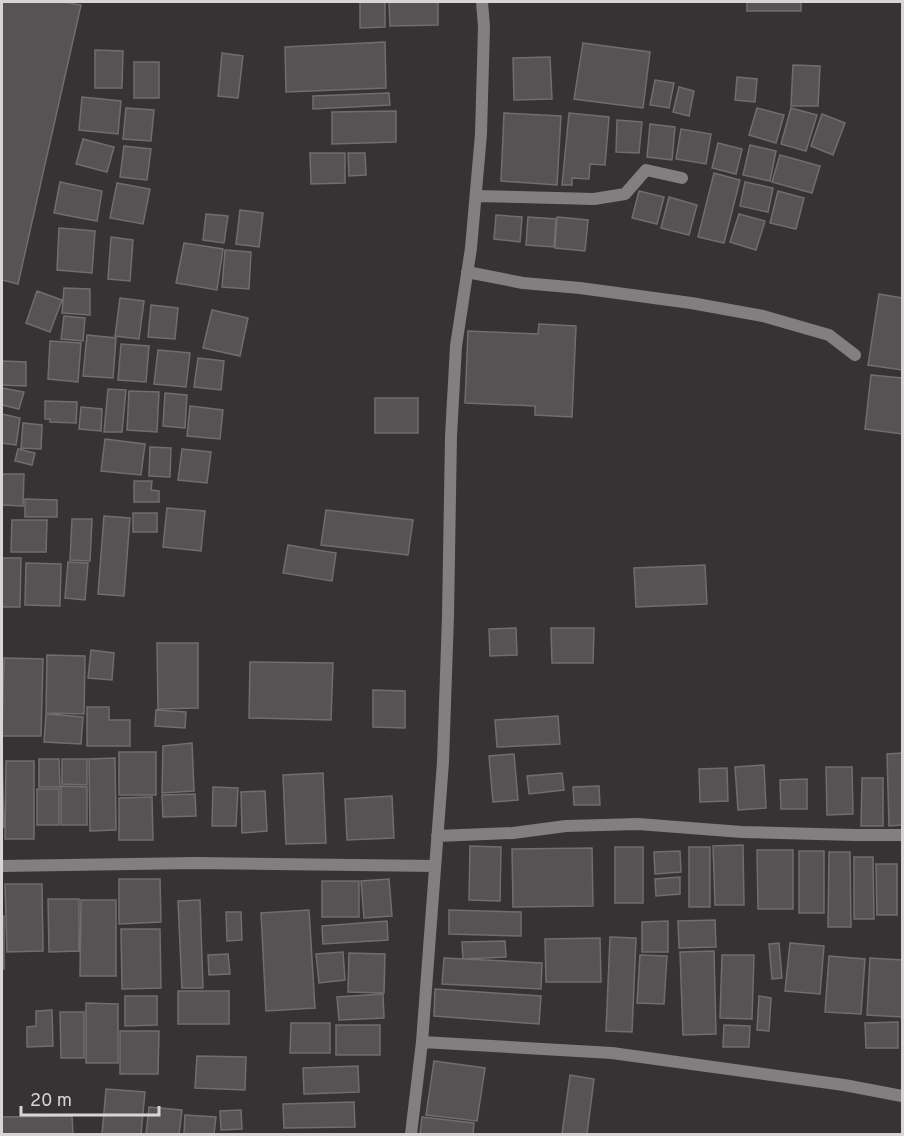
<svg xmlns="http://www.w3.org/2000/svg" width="904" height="1136" font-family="Overpass,sans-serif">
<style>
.building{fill:#575354;stroke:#716d6e;stroke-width:1.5}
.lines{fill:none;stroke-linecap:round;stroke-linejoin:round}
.minor{stroke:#817f7f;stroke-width:12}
</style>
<rect width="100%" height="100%" fill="#373334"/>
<!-- building -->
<path class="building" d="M2,2H63L81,5L18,284L2,280Z
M360,2H385V27L360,28Z
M389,2H438V25L390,26Z
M747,2H801V11H747Z
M385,42L386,88L286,92L285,47Z
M583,43L650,52L643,108L574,99Z
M95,50L123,51L122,88H95Z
M222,53L243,56L238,98L218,96Z
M550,57L552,99L514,100L513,58Z
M134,62H159V98H134Z
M793,65L820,66L818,106H791Z
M737,77L757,79L755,102L735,100Z
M655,80L674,83L669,108L650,105Z
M679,87L694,91L689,116L673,112Z
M389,93L390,105L313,109V96Z
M82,97L121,101L118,134L79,130Z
M126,108L154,110L151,141L123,139Z
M757,108L784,115L776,143L749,135Z
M791,108L817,115L806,151L781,144Z
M396,111V142L332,144V112Z
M504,113L561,116L557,185L501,181Z
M569,113L609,117L605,165L590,164L589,179L572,178V185H562Z
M822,114L845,123L833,155L811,146Z
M617,120L642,122L639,153L616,152Z
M650,124L675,127L672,160L647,157Z
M681,129L711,134L706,164L676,159Z
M83,139L114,147L107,172L76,164Z
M718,143L742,149L736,174L712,168Z
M750,145L776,151L770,181L743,175Z
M124,146L151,149L147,180L120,177Z
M310,153H345V183L311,184Z
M348,153H365L366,175L349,176Z
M780,155L820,166L812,193L772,182Z
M714,173L740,180L724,243L698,237Z
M60,182L102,191L97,221L54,213Z
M745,182L773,188L768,212L740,206Z
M117,183L150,189L143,224L110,218Z
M639,191L664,197L657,224L632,218Z
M778,191L804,198L796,229L770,223Z
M669,197L697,205L689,235L661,228Z
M240,210L263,213L259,247L236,244Z
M206,214L228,216L224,243L203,240Z
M739,214L765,221L756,250L730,242Z
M496,215L522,217L520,242L494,239Z
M528,217L556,219L554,247L526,245Z
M557,217L588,220L585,251L555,248Z
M59,228L95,231L92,273L57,270Z
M111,237L133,240L130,281L108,279Z
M184,243L223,249L217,290L176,283Z
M225,250L251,252L249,289L222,287Z
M64,288L90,289V315L62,313Z
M37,291L62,300L50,332L26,323Z
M879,294L902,298V370L868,365Z
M120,298L144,301L139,339L115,336Z
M151,305L178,308L175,339L148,337Z
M212,310L248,318L240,356L203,348Z
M64,316L85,318L83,341L61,339Z
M539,324L576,326L572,417L535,415V406L465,403L468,331L538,334Z
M87,335L116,338L113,378L83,376Z
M50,341L81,343L78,382L48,379Z
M121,344L149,346L146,382L118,380Z
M158,350L190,353L186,387L154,384Z
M198,358L224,361L221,390L194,387Z
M2,361L26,362V386L2,385Z
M871,375L902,378V434L865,429Z
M2,388L24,392L19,409L2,405Z
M108,389L126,390L122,432H104Z
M129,391L159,392L157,432L127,430Z
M165,393L187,395L185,428L163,426Z
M375,398H418V433H375Z
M45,401L77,402L76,423L50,422V419H45Z
M190,406L223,410L220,439L187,436Z
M81,407L102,409L101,431L79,429Z
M2,414L20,418L16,445L2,443Z
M23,423L42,425L41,449L21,448Z
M105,439L145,444L141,475L101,471Z
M150,447L171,448L170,477L149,476Z
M18,449L35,453L32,465L15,461Z
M182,449L211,452L207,483L178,480Z
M2,474H24L23,506L2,505Z
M134,481H152L151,490L159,491V502H134Z
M25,499L57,500V517H25Z
M167,508L205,511L201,551L163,547Z
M326,510L413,520L408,555L321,545Z
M133,513H157V532H133Z
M104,516L130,518L124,596L98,594Z
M72,519H92L90,561L70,560Z
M12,520H47L46,552H11Z
M288,545L336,553L332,581L283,573Z
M2,558H21L20,607H2Z
M68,562L88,563L85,600L65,598Z
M26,563L61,564L60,606L25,605Z
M705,565L707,604L636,607L634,568Z
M516,628L517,655L490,656L489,629Z
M551,628H594L593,663H552Z
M157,643H198V708L158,709Z
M91,650L114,653L112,680L88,678Z
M47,655L85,656L84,714L46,713Z
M4,658L43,659L41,736H2Z
M250,662L333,663L331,720L249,718Z
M373,690L405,691V728L373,727Z
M87,707H109V720H130V746H87Z
M156,710L186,712L185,728L155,726Z
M46,714L83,717L81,744L44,742Z
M558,716L560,744L497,747L495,720Z
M2,742L4,827H2Z
M192,743L194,791L162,793L163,746Z
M119,752H156V795H119Z
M902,753V825L889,826L887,754Z
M514,754L518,800L493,802L489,756Z
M115,758L116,830L90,831L89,759Z
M39,759H59L60,787H39Z
M62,759H87V785L62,784Z
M6,761H34V839H5Z
M764,765L766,808L738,810L735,767Z
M826,767H852L853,814L827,815Z
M727,768L728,801L700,802L699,769Z
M323,773L326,843L286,844L283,775Z
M562,773L564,790L529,794L527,776Z
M862,778H883V826H861Z
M807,779V809H781L780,780Z
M61,786L87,787V825H61Z
M599,786L600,805H574L573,787Z
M213,787L238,788L236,826H212Z
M37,789H59V825H37Z
M265,791L267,831L242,833L241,792Z
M195,794L196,816L163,817L162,795Z
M392,796L394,838L347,840L345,799Z
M152,797L153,840H119V798Z
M743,845L744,905H715L713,846Z
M470,846L501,847L500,901L469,900Z
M615,847H643V903H615Z
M689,847H710V907H689Z
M592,848L593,906L513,907L512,849Z
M757,850H793V909H758Z
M680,851L681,872L655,874L654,852Z
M799,851H824V913H799Z
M829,852H850L851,927H828Z
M854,857H873L874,919H854Z
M876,864H897V915H877Z
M680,877V894L656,896L655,879Z
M119,879H160L161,922L119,924Z
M389,879L392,916L364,918L361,881Z
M322,881H359V917H322Z
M5,884H42L43,951L7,952Z
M48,899H79V951L49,952Z
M81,900H116V976H80Z
M200,900L203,988H182L178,901Z
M309,910L315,1008L266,1011L261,913Z
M449,910L521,912V936L449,934Z
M226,912H241L242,940L227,941Z
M2,916H4V969H2Z
M715,920L716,947L679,948L678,921Z
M387,921L388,940L323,944L322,926Z
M668,921V952H642V922Z
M121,929H160L161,988L122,989Z
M610,937L636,938L632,1032L606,1031Z
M600,938L601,982H546L545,939Z
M505,941L506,957L463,959L462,942Z
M779,943L782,978L772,979L769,944Z
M790,943L824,946L820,994L785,991Z
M714,951L716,1034L683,1035L680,952Z
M343,952L345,980L319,983L316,954Z
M349,953L385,954L384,993L348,992Z
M228,954L230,974L209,975L208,955Z
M640,955L667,956L664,1004L637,1003Z
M722,955H754L752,1019L720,1018Z
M829,956L865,959L861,1014L825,1012Z
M444,958L542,963L541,989L442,984Z
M870,958L902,960V1017L867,1015Z
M435,989L541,996L539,1024L434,1016Z
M178,991H229V1024H178Z
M383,994L384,1018L339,1020L337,997Z
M125,996H157V1025L125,1026Z
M759,996L771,998L769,1031L757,1030Z
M86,1003L118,1004V1063H86Z
M52,1010L53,1046L27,1047V1027L36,1026V1011Z
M60,1012H84V1058H61Z
M898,1022V1048H866L865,1023Z
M291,1023H330V1053H290Z
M336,1025H380V1055H336Z
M724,1025L750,1026L749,1047H723Z
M120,1031H159L158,1074H120Z
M197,1056L246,1057L245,1090L195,1088Z
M434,1061L485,1068L477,1121L426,1115Z
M358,1066L359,1092L304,1094L303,1068Z
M570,1075L594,1079L587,1134H562Z
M106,1089L145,1092L141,1134H102Z
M354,1102L355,1127L284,1128L283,1104Z
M149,1107L182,1110L179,1134H146Z
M241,1110L242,1129L221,1130L220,1111Z
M185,1115L216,1117L214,1134H184Z
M72,1116L73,1134H2V1117Z
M422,1117L474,1123L473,1134H420Z"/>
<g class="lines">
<!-- minor -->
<path class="minor" d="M476,196L594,199L625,194L646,170L682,178
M467,272L523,283L580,288L691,303L763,316L829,335L855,355
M437,836L513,833L566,826L638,824L742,832L855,835H902
M2,866L195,863L435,866
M422,1042L612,1053L844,1085L902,1096
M411,1134L422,1042L443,762L448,616L451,436L456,346L471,248L481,134L484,27L482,2"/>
</g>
<!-- border -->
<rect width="904" height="1136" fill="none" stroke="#d7d5d5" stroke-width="6"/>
<!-- scale -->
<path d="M21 1106v9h138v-9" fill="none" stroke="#d7d5d5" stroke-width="3"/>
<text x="30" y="1106" font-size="18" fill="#d7d5d5" stroke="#373334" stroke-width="4.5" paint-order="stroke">20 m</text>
</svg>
